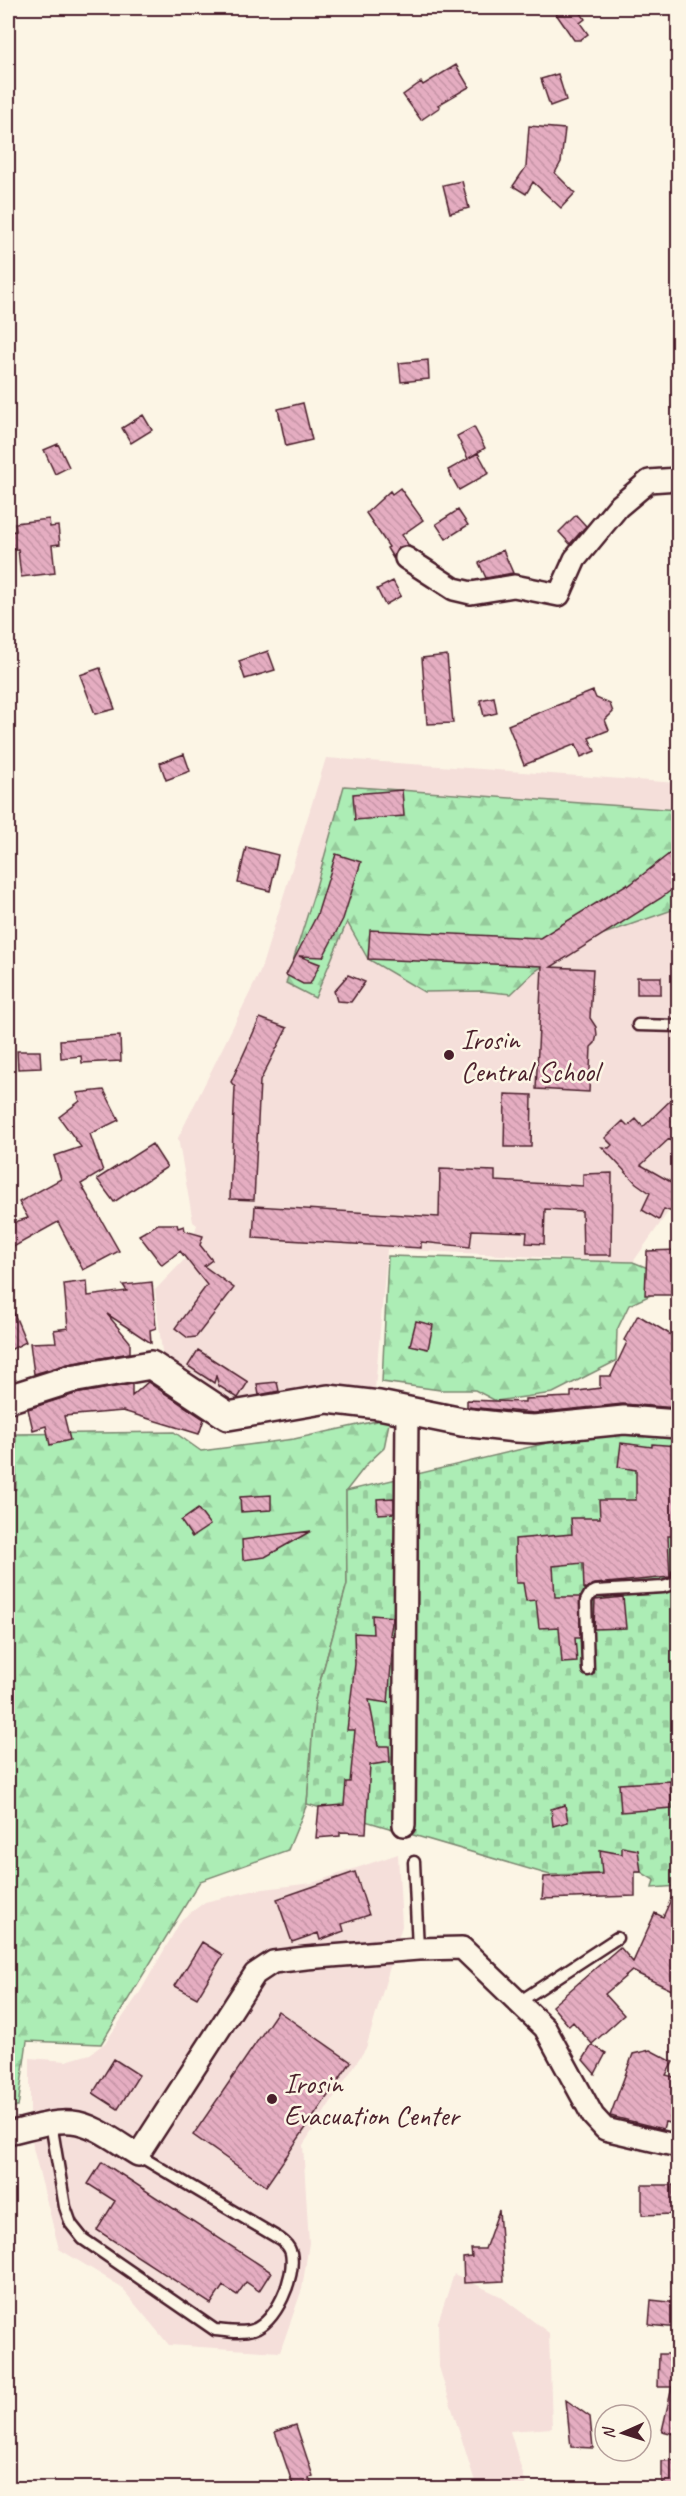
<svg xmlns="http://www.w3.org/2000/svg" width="686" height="2496" font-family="Caveat,sans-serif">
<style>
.built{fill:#f5dfda}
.forest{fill:url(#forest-firs);stroke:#7b8670;stroke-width:1.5}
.cemetery{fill:url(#cemetery-stones);stroke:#7b8670;stroke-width:1.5}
.building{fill:url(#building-back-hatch);stroke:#4a1f2b;stroke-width:1.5}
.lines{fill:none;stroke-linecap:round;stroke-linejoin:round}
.service-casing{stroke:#4a1f2b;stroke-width:15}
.minor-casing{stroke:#4a1f2b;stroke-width:26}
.tertiary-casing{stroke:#4a1f2b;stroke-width:32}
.service{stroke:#fcf5e5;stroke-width:10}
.minor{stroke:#fcf5e5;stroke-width:21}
.tertiary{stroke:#fcf5e5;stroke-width:27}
.poi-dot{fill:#4a1f2b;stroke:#fcf5e5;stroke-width:2}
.labels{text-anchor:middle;stroke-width:5;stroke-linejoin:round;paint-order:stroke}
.poi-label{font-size:28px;fill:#4a1f2b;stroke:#fcf5e5;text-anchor:start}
</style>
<defs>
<pattern id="forest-firs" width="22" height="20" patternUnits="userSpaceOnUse" patternTransform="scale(1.5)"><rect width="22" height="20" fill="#acedb5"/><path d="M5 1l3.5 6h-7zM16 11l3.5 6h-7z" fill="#96cb9c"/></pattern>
<pattern id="cemetery-stones" width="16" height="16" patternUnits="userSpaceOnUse" patternTransform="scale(1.5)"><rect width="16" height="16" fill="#acedb5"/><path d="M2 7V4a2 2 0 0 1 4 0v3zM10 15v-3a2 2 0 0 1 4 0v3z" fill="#96cb9c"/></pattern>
<pattern id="building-back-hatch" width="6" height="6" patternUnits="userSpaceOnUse" patternTransform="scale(1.5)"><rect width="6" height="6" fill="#e5adc1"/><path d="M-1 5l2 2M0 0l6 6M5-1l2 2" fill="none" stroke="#c694a6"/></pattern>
</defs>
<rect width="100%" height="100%" fill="#fcf5e5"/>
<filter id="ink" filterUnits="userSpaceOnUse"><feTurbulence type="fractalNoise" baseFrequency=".0167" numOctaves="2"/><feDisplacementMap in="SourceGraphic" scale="12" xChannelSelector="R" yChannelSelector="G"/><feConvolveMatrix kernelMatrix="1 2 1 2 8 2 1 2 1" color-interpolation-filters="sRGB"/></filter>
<g filter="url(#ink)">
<!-- built -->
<path class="built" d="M326,758L678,783V1198L633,1262L387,1249L375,1389L332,1385L231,1408L163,1361L155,1290L186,1258L197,1225L193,1222L178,1138L260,972Z
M398,1854L402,1926L366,2048L303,2145L309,2243L302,2289L280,2352L169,2345L120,2286L59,2249L33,2148L30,2111V2058L66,2061L90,2054L105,2043L140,1992L182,1919L205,1902L256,1890L312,1883Z
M454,2274L500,2296L549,2333L552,2428L510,2431L527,2488H477L439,2367L438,2322Z"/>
<!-- forest -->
<path class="forest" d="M344,786L678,810V908L578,943L534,972L511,994L481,991L424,992L368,959L347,922L315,998L286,983L314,894Z
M388,1256L633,1262L653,1270L651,1295L629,1305L617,1330L616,1361L553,1393L496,1401L475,1390H440L382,1382Z
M390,1418L384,1448L367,1464L346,1491L347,1584L315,1700L307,1804L288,1850L200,1881L101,2044L27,2041L18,2107H8V1492L16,1489V1434L174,1432L201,1451L294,1439Z"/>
<!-- cemetery -->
<path class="cemetery" d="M635,1432L678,1436V1886L652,1888L654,1880L641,1872L550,1875L307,1804L315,1700L347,1584L346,1491L589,1433Z"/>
<!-- building -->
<path class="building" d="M552,8H578L585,19L580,23L588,34L580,40H574Z
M456,65L469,87L438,105L440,107L421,120L403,95L421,82L423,85Z
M558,74L566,100L550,106L541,79Z
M529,126L565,129L561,162L555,173L575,193L561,208L533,182L526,194L513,186L526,167Z
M462,181L469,208L450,213L443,185Z
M428,360L429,379L401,382L399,363Z
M303,403L312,440L286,446L278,409Z
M143,415L152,430L131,443L122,428Z
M474,427L485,448L469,458L478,453L489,473L459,490L448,470L468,459L457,436Z
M58,444L69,467L55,474L44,450Z
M400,488L423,520L402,535L409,546L400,547L393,558L387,548L389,547L366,513L390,491L392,494Z
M458,510L468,525L446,539L436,524Z
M576,515L586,526L570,544L559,532Z
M49,519L50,527L58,526L60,544L52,545L55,573L21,577L18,549L9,550L8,532L16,531L15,523Z
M503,550L513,573L486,578L479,563Z
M393,581L401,596L385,605L377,589Z
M268,651L275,670L245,679L239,661Z
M447,655L453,723L427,724L422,658Z
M100,668L115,709L95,714L80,675Z
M593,691L596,698L610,704L613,712L605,720L609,730L589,738L595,751L581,757L576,744L524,765L508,725Z
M494,697L497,713L484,716L480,700Z
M184,754L190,771L166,780L160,763Z
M402,790L404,816L355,820L353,794Z
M246,847L278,855L270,891L238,883Z
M678,847V885L661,898L551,967L593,969L590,1018L596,1027L597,1035L595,1043L591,1047L589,1092L536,1089L542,966L368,959L370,930L540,938L627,884L628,886Z
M336,854L361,862L343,919L323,957L299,956L320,964L310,984H303L286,975L317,915Z
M348,975L365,982L351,1002L337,1001L334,991Z
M637,977H661V994H637Z
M260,1018L287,1028L260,1081L254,1200L230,1199L235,1087L231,1082Z
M120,1036L121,1061L82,1063L81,1056L61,1058L60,1040Z
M17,1051H40L41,1068L18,1069Z
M104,1090L119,1120L90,1134L103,1171L81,1184L119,1251L83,1270L58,1222L8,1250V1224L28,1218L19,1202L61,1179L54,1156L81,1147L59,1117L80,1101L77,1093Z
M678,1093V1150L669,1139L641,1165L678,1186V1214L664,1209L659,1220L642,1210L650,1193L636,1183L602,1147L609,1148L612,1145L605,1138L623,1121L628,1126L636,1119L643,1127Z
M505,1094L532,1095L531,1147H504Z
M152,1144L167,1167L114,1202L97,1179Z
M440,1169L495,1171V1181L583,1186V1174L612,1173L611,1255H583L582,1211L545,1209L544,1244L526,1243L527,1232L472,1230L470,1247L421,1242V1248L253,1238L255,1206L439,1217Z
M158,1224H177L178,1228L184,1226L185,1231L203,1236L200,1245L212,1260L204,1266L234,1288L196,1337L188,1338L175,1328L207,1285L180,1251L162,1265L139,1235Z
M678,1250L675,1295H645L647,1251Z
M87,1281L88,1296L127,1291L123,1285L152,1282L156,1328L150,1330L151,1343L107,1314L130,1342V1353L68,1364L34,1374L30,1343L56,1342L54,1330L68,1328L64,1284Z
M8,1299L26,1342L8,1351Z
M638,1315L678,1339V1408L623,1404L534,1413L467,1407V1400L525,1402V1399L571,1397V1392L600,1388V1376H611L627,1342L624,1340Z
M416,1321L433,1325L428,1349L410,1345Z
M198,1350L248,1382L238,1398L219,1386L216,1376L214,1383L188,1366Z
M148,1382L204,1419L199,1434L123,1411L64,1416L70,1440L50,1445L46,1426L33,1430L28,1409L75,1394L132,1384V1396Z
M277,1382L279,1391L259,1395L257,1384Z
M621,1443L652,1447V1444L678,1446V1507H676V1536H668L670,1577L595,1584L584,1589L583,1563L553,1566L555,1597H580V1638H575L577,1662L562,1663L559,1627L539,1628L536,1600L526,1601L523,1583H516L515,1539L572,1534L571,1518H600L599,1500H636V1470L618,1467Z
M271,1495V1510L241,1512L240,1497Z
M394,1498V1513L378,1514L377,1499Z
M198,1509L210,1525L192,1537L181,1521Z
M311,1531L265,1557L243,1560L242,1540Z
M623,1597L626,1628L594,1629L595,1600Z
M372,1615L393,1617L390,1635L393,1636L392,1653L388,1703L369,1700L378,1746H389L390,1762L370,1765L366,1833L340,1832V1836L316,1838L319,1807L344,1805L346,1782H350L355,1730H347L355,1664L354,1633L373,1634Z
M670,1781L672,1808L621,1812L619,1784Z
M565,1805L568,1822L553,1826L551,1809Z
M622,1847L638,1850L641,1872H635V1896L542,1899L544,1877L602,1874L600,1850L622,1854Z
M355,1872L369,1915L342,1924L344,1931L320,1940L318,1933L292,1942L277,1899Z
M678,1884V1993L632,1971L605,1994L624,2015L592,2044L573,2022L569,2026L552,2006L620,1947L633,1962L655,1913L663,1917Z
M202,1942L223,1955L197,1998L175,1986Z
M278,2011L351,2062L266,2186L193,2135Z
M592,2045L606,2053L595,2074L583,2060Z
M650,2050L673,2062L666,2075L678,2078V2125L665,2122L663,2129L610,2116L633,2054Z
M114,2059L139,2075L118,2109L93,2093Z
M102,2162L271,2272L259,2291L246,2282L237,2295L223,2286L211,2304L97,2230L115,2201L88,2184Z
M642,2185H673L674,2214L642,2215Z
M499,2210L504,2281L464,2283L463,2258L472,2257L471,2249H485Z
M651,2300L678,2303V2328L649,2325Z
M659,2354H678V2388L675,2387L678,2388V2435L662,2431L672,2387H658Z
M566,2400L590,2417L593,2448L571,2447Z
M296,2425L313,2476L309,2478L313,2488H294L275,2432Z
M678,2460V2488H662V2461Z"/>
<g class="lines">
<!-- service casing -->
<g class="service-casing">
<path id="service" d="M638,1025L678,1026
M588,1670L586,1601L590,1594L596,1591L663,1587L676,1583L678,1574
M414,1862L418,1949
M519,2002L617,1938
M51,2123L65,2207L71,2224L83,2239L215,2330C227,2331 241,2334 253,2330C276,2322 296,2277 291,2253C289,2246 285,2243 280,2239L138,2155"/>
</g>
<!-- minor casing -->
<g class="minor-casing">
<path id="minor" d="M406,558L454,589L471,593L514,586L559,595L575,559L618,507L649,481L678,479
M404,1825L407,1410
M8,2133C28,2129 51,2120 72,2122C95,2124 119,2144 138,2155L255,1974L273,1962L306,1958L418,1949L462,1948L545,2028L593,2116L605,2129L678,2146"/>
</g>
<!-- tertiary casing -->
<g class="tertiary-casing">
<path id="tertiary" d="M8,1399L71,1379L151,1365L228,1416L328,1399L379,1405L462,1422L516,1428L534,1429L624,1420L678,1424"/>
</g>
<!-- service -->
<use href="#service" class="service"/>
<!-- minor -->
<use href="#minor" class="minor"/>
<!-- tertiary -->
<use href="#tertiary" class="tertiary"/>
</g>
</g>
<!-- markers -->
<g class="poi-dot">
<circle cx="449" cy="1055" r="6"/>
<circle cx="272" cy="2099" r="6"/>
</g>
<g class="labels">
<!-- poi labels -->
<g class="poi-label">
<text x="461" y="1049">Irosin<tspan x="461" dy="32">Central School</tspan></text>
<text x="284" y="2093">Irosin<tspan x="284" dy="32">Evacuation Center</tspan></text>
</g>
</g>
<!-- margin -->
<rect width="686" height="2496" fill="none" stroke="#fcf5e5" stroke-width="30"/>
<rect x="15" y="15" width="656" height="2466" fill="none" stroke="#4a1f2b" stroke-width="2" filter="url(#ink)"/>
<!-- north arrow -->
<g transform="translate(623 2433) rotate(267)"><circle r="28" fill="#fcf5e5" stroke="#b59f9b" stroke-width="1.5"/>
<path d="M0-4.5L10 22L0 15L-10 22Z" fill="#4a1f2b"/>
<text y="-9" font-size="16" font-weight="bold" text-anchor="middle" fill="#4a1f2b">N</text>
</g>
</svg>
